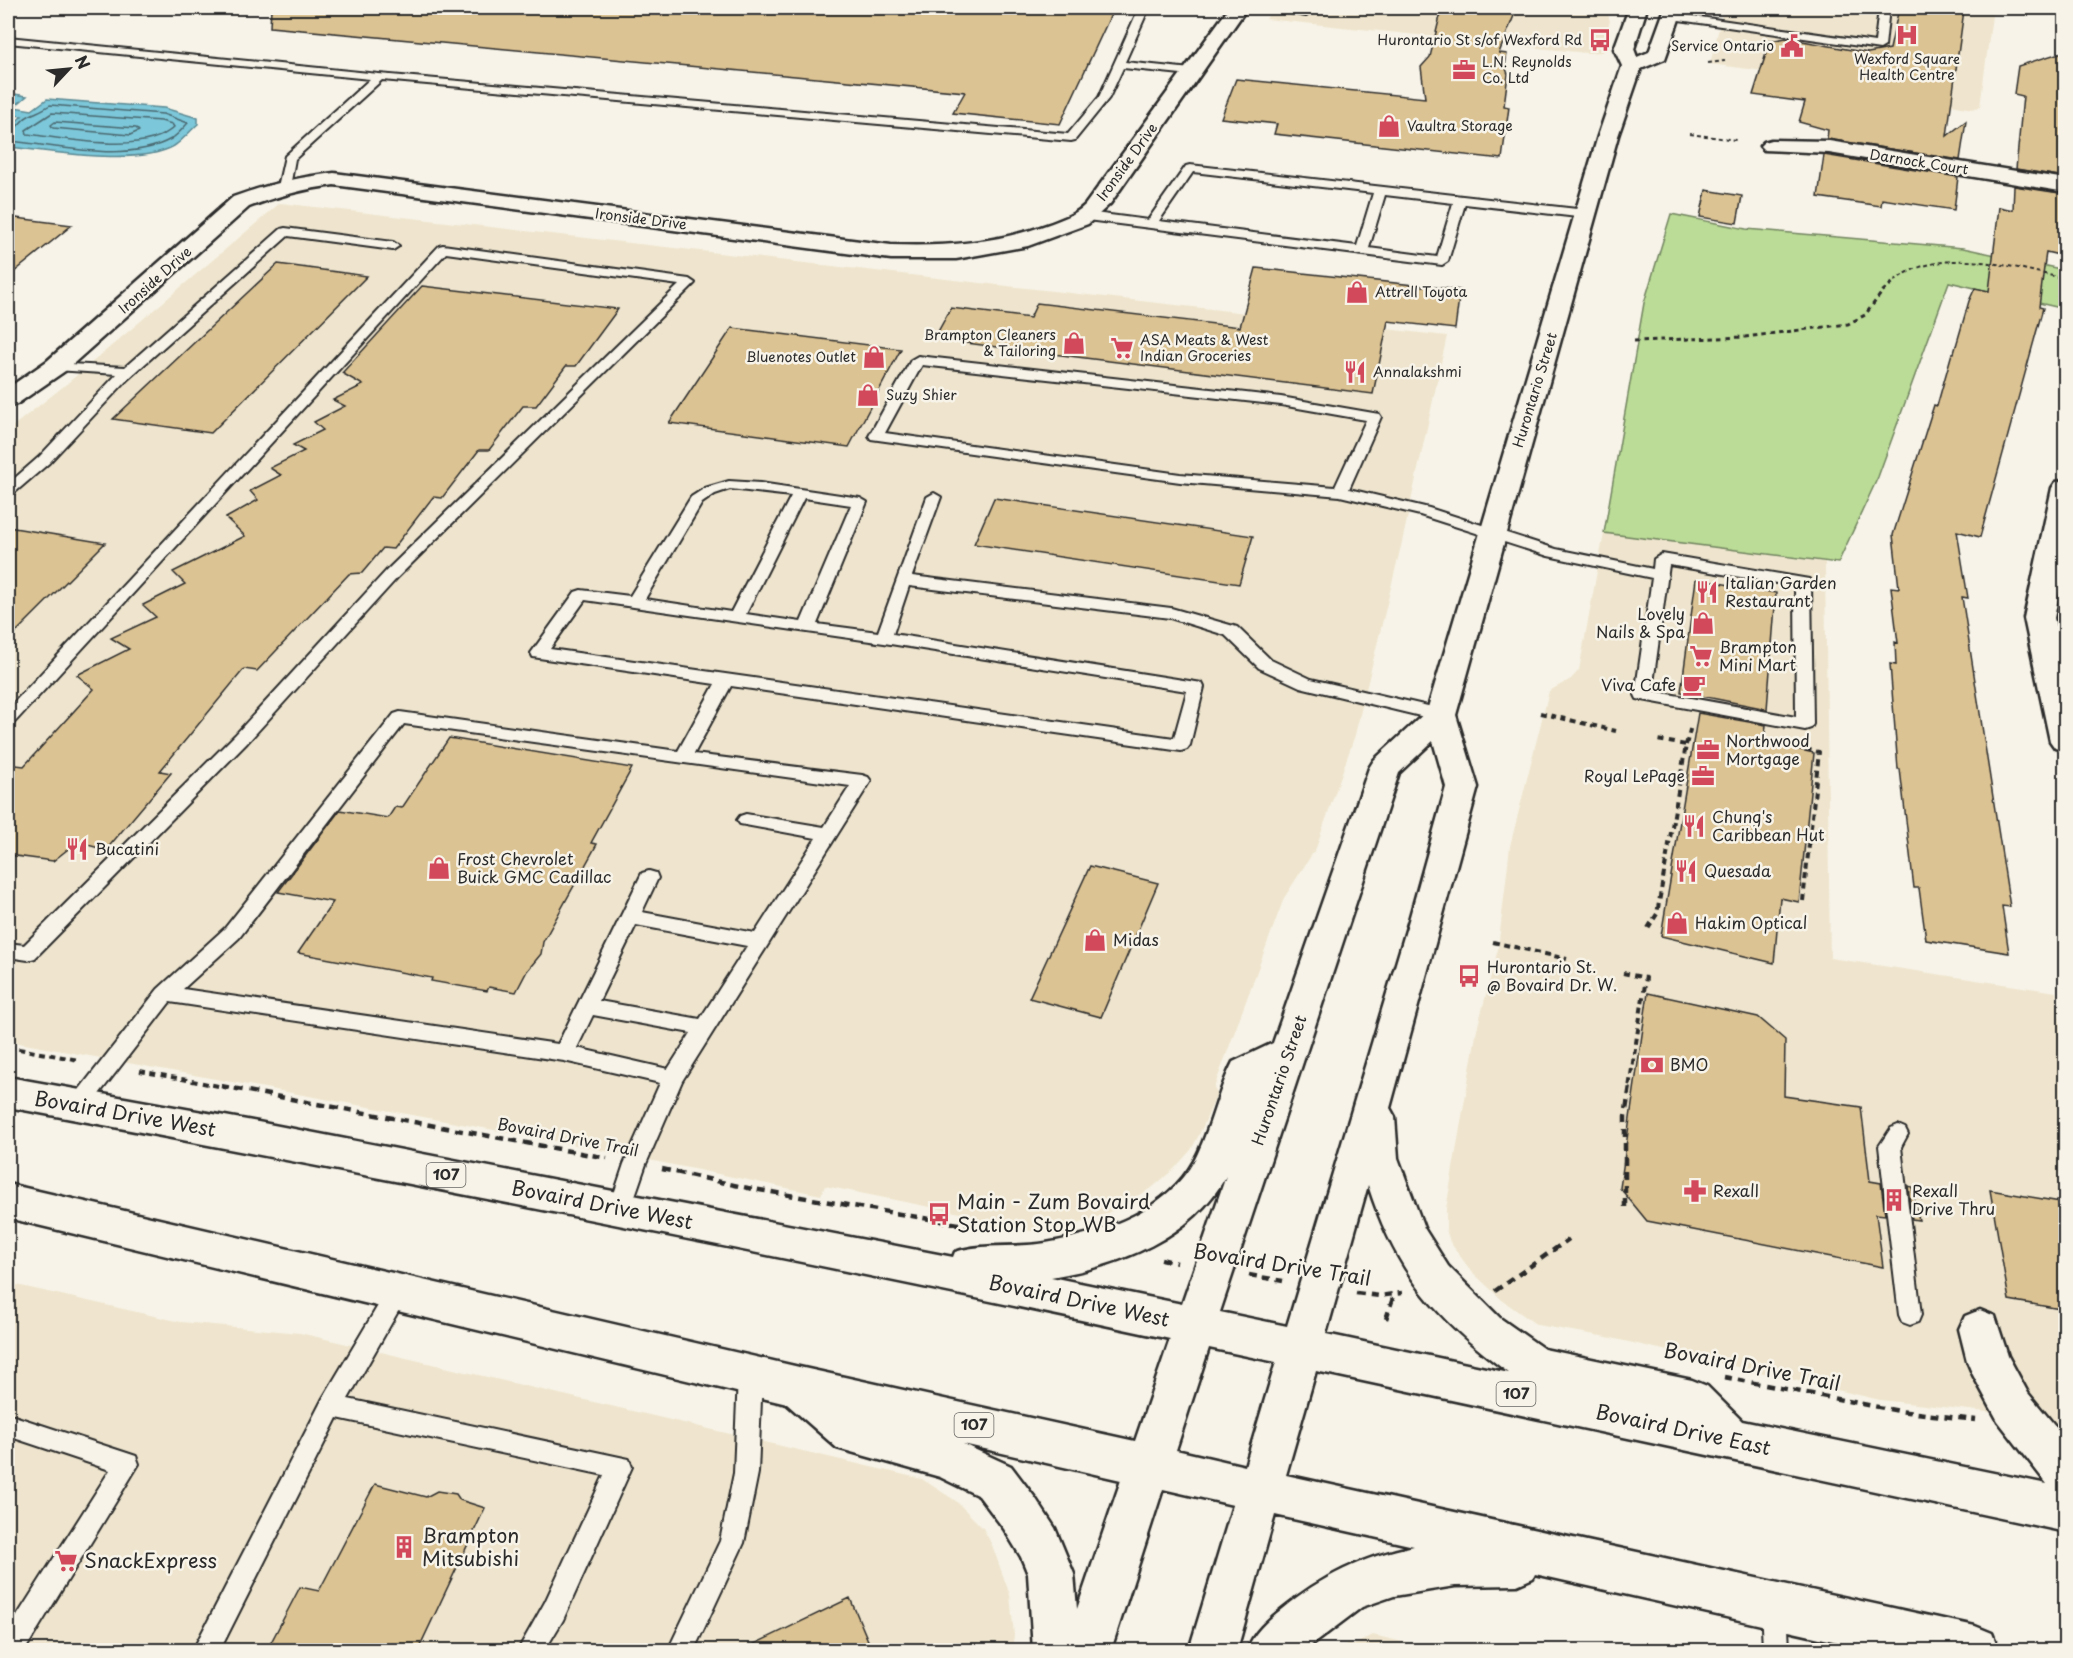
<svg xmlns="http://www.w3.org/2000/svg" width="2073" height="1658" font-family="'Playpen Sans',sans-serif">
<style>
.built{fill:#efe5ce}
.green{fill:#badc96;stroke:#728460;stroke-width:1.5}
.water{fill:#7bc7d9;stroke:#5b8993;stroke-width:1.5}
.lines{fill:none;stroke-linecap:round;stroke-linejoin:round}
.shore{stroke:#4b6971;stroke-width:1.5}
.building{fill:#dcc393;stroke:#2b2b2b;stroke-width:1.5}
.lane-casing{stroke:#2b2b2b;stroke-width:4}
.street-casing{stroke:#2b2b2b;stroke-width:5}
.primary-casing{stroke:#2b2b2b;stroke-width:5}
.path-far3{stroke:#2b2b2b;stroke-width:2;stroke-dasharray:4 3;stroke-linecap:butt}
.path-far2{stroke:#2b2b2b;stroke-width:3;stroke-dasharray:4.5 4;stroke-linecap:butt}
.path-far1{stroke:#2b2b2b;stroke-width:4;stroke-dasharray:6 4.5;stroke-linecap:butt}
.path{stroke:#2b2b2b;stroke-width:4.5;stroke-dasharray:8 6;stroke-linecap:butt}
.lane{fill:#f7f3e8;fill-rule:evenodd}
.street{fill:#f7f3e8;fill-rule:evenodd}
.primary{fill:#f7f3e8;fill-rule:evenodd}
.labels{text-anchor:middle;stroke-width:5;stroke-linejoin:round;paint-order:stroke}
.far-poi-label{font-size:14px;fill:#2b2b2b;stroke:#f7f3e8;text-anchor:start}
.far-street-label{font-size:14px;fill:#2b2b2b;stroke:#f7f3e8}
.shield{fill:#f7f3e8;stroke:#686764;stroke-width:1.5}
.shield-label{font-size:15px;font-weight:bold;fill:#2b2b2b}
.poi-label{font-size:16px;fill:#2b2b2b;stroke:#f7f3e8;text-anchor:start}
.street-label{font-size:16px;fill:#2b2b2b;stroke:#f7f3e8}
.near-street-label{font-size:20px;fill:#2b2b2b;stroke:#f7f3e8}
.near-poi-label{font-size:20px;fill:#2b2b2b;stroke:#f7f3e8;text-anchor:start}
</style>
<rect width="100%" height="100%" fill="#f7f3e8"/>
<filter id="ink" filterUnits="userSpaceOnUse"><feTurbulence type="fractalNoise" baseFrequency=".0167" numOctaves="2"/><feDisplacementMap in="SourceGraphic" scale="12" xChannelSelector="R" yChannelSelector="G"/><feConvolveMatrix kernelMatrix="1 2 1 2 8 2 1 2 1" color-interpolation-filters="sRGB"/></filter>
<g filter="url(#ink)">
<!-- built -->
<path class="built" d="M1273,8H1606L1610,21L1604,38L1597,37L1595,42L1603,44L1602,52L1586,53L1266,19Z
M1724,8H1993L1980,107L1972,109L1794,75L1710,64Z
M280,203L1447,336L1403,538L1355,735L1316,848L1284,898L1214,1088L1217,1094L1201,1131L1191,1150L1174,1169L1153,1187L1106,1214L1066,1228L1037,1232L959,1219L960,1213L825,1186L821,1195L570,1144L8,1041V430L64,386Z
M1604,533L1825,562L1830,958L2056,992L2066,1065L2065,1428L1995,1413L1880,1400L1607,1337L1537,1325L1502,1300L1470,1270L1450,1242L1446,1229V1209L1477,1029L1498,949L1510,846L1549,691L1571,679L1579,670Z
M8,1283L181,1322L300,1333L922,1479L956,1501L983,1528L992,1545L1010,1595L1014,1635L1012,1650H8Z
M1373,1635L1437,1650H1339L1348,1643L1352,1646Z"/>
<!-- green -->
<path class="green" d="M1671,214L1746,229L1963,248L2065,270V309L1949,282L1878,477L1838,563L1604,533L1644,303Z"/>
<!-- water -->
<path class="water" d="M8,93L27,96L14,107L32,110L47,99L164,108L198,118V124C190,131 182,141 174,146C137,167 51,151 8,147V129L22,116L8,114Z"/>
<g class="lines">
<!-- shore -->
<path class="shore" d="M52,113L161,121L172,124L174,127C145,156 65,138 27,134L26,130Z
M55,122L136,128L139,131L130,135L53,128L51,125Z
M8,133C17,130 20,121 27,117C34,113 43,110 50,105L163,114L188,123C183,128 178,135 171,139C127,164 57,145 8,141"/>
</g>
<!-- building -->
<path class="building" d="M271,8H1114L1060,124L953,113L965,92L270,27Z
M1442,8H1475L1515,13L1499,53L1507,54L1505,66L1508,74L1504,106L1509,107L1502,159L1274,134L1277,124L1221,118L1236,79L1425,98L1421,67L1430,57Z
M1899,8L1964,10L1947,136L1966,121L1960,160L1827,139L1828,130L1799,122L1805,102L1753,95L1770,41L1786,38L1868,53L1890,49Z
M2066,51V177L2016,169L2023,96L2014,94L2018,66Z
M1824,155L1958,177L1954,210L1882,199L1881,206L1818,197Z
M2014,186L2066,194L2062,244H2060L2059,255L2046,252L2039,307L2043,308L1980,537L1957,531L1968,598L1962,597L2010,907L2002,906L2009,953L1926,940L1919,888H1914L1900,769H1898L1890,664L1896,665L1895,642L1898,643L1891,587L1899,588L1893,535L1934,405L1937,406L1952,353H1954L1969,301L1975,288L1989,291L1999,207L2013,210Z
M1706,190L1742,196L1737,223L1700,217Z
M8,217L72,225L8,277Z
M278,264L367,276L211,433L113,419Z
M1256,268L1460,290L1455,329L1388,321L1373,394L934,339L951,308L1030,318L1037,303L1240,327Z
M422,286L618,309L576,366H566L536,406H523L489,450H479L442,498L433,497L393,549L383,548L362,573L349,574L257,671L244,669L160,771L171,773L106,850L77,842L53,861L8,855V764L24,766L94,689L77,675L129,649L111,638L156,617L143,605L185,584L173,572L245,536L226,518L258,500L250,491L281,475L270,468L304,451L293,445L323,430L314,422L345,406L333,400L363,385L342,373Z
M732,328L901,349L849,447L669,423Z
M994,498L1253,536L1239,584L974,544Z
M8,527L105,543L8,640Z
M1696,579L1776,593L1767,709L1681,692Z
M1698,713L1766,725L1764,742L1814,753L1799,902L1780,898L1774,963L1661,936Z
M449,738L632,768L591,843L597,844L543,942L541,954L527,971L516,992L489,987L487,991L431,981L432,978L298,953L333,902L278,892L340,810L388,818L395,807L402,808Z
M1090,866L1158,883L1101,1017L1029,998Z
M1648,993L1758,1017L1785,1040L1784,1096L1861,1107L1870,1181L1881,1183L1885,1215L1876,1214L1883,1267L1647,1221L1620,1188Z
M1908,1186L1912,1187L1919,1220L1912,1219Z
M1990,1190L2066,1203V1310L2009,1300Z
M375,1484L426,1497L437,1491L456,1494L460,1500L485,1508L418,1650H267L300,1587L319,1591Z
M850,1598L872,1650H742Z"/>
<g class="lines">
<!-- lane casing -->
<g class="lane-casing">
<path id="lane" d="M1139,8H1149L1125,62L1191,69L1196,72L1191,75L1123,68L1109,98L1075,140L1071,141L382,80L295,159L290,187L284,191L278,187L285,156L370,79L8,43V37L379,74L1068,134L1099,97Z
M1281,8H1319L1306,16L1284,12Z
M1879,8H1889L1885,46L1880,49L1672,19L1667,16L1672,13L1875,42Z
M1190,165L1586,210L1592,214L1586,218L1465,204L1448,261L1442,265L1087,220L1081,216L1087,212L1148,220L1186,166ZM1193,172L1373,193L1357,246L1159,221ZM1385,195L1453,203L1437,257L1369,248Z
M285,228L393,242L399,246L393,250L288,236L128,379L49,463L13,494L8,495V484L39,457L117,374L56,370L51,369L49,366L51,363L125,367L281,229Z
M443,245L689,279L695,283L398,577L247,743L35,958L28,960L8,957V943L24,945L235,735L386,571L679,285L446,253L14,723L8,725V709L439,246Z
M918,356L1281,397L1379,414L1381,417L1349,489L1429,508L1556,549L1653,569L1654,559L1662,554L1809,579L1811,582L1813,724L1811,728L1805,730L1637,699L1635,695L1652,578L1548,556L1420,515L1340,496L1180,482L871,439L869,436L911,360ZM922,365L1281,405L1366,420L1335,487L1180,474L885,433ZM1669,565L1795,586L1796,717L1652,691Z
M729,481L760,483L860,498L867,502L817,624L878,632L927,497L934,493L941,497L912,576L1171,608L1237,627L1271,660L1311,679L1441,709L1447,711L1449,715L1447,719L1441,721L1300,687L1259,668L1225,635L1170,618L909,586L893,634L1202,683L1204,687L1190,745L1187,749L1181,751L731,686L694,754L862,775L868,777L871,781L682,1081L646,1164L628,1216L620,1218L612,1216L609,1209L624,1164L660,1083L564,1061L170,1002L86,1111L79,1113L72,1111L69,1105L72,1099L158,989L225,928L394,714L400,712L678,751L715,684L539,658L533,657L531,653L575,592L581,590L630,596L691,497L705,488ZM730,489L791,496L731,612L645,599L702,503L715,494ZM804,498L851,505L801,622L746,614ZM585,600L884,643L1187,691L1174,738L550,649ZM404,724L850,786L824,827L746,814L740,816L737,820L740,824L816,838L755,933L642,912L658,878L656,873L649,871L642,873L558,1044L183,989L239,938ZM636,925L747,946L700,1019L599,1001ZM593,1015L691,1033L668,1069L577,1048Z
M1898,1125L1905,1128L1908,1134L1901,1147L1921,1315L1918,1322L1910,1325L1902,1322L1899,1315L1879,1146L1891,1128Z
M397,1284L405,1287L408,1294L348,1399L629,1459L632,1467L563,1620L545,1650H518L545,1602L604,1475L337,1418L220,1650H193L323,1398L389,1287Z
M750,1364L758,1368L762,1375L758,1473L744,1543L694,1650H668L720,1541L734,1473L738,1375L742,1368Z
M8,1414L127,1453L136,1456L139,1464L25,1650H8V1630L110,1470L8,1436Z
M1774,1592L1783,1596L1787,1605L1789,1650H1763L1761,1605L1765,1596Z"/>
</g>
<!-- street casing -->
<g class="street-casing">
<path id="street" d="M1229,8H1247L1110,204L1088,224L1028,246L956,259H891L334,185C304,189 277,196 249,207L65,371L17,404L8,407V388L47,361L233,197C266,185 299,177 334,173L891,245C947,247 999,243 1052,223C1064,218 1075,215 1085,205Z
M1771,140L1829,141L2066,179V192L1829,153L1764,150L1760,146L1764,142Z
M2066,480V558L2054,618L2066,670V751L2055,748L2050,741L2024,618L2052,488L2056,482Z"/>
</g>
<!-- primary casing -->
<g class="primary-casing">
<path id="primary" d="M1629,8H1647L1634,49L1637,57L1649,52L1665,8H1683L1665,59L1641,69L1618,136L1456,715L1478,787L1390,1108L1395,1117L1398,1158L1424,1228L1448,1266L1500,1318L1544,1349L1692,1380L1707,1386L1742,1421L2047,1484L1998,1421L1973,1375L1967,1361L1959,1329L1965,1316L1980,1310L1995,1316L2008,1356L2028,1393L2066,1439V1532L1316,1371L1286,1475L1975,1626L1992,1633L1999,1650H1873L1535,1574L1533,1578L1517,1585L1455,1586L1394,1596L1362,1607L1305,1650H1247C1254,1632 1267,1621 1282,1609C1322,1576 1363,1557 1414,1546L1275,1515L1237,1650H1189L1233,1505L1163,1489L1111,1650H1033L1028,1574L1021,1557L1004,1529L979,1496L940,1477L837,1448L787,1404L8,1218V1184L799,1367L1135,1441L1170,1339C784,1256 396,1180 8,1107V1077L258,1122L953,1257L955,1252C982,1243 1016,1248 1046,1243C1103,1233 1172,1210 1198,1153C1212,1123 1218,1091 1233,1062L1273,1043L1369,768L1374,760L1427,711L1598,136L1622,66L1614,49ZM1433,741L1446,787L1409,920L1287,1326L1220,1312L1399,773ZM1226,1176L1182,1304L1051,1277C1119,1266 1192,1238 1226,1176ZM1368,1185C1396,1273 1436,1319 1509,1373L1326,1334ZM1209,1348L1276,1362L1245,1466L1176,1450ZM963,1444L1121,1480L1077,1609L1074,1574L1055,1528L1036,1499L1011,1466Z"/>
</g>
<!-- path-far3 -->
<path class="path-far3" d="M1708,63L1725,61
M1690,134L1736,140
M1894,281C1942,244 2012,267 2066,279"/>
<!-- path-far2 -->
<path class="path-far2" d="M1634,341L1745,337L1848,324L1865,315L1883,291L1896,280"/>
<!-- path-far1 -->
<path class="path-far1" d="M1540,713L1616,731
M1686,745L1691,726
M1803,901L1819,752L1805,749
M1648,928L1657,914L1686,745L1657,740
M1493,942L1567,959
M1623,973L1646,978L1629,1088
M8,1047L79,1060
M140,1071L229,1088"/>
<!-- path -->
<path class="path" d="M221,1086L607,1158
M662,1169L748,1188L982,1228
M1625,1207V1116L1630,1086
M1161,1259L1177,1263
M1249,1275L1283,1281
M1495,1291L1569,1239
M1356,1293L1379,1296L1402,1293
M1386,1319L1394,1295
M1724,1377L1899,1411L1976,1420"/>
<!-- lane -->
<use href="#lane" class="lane"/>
<!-- street -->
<use href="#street" class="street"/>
<!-- primary -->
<use href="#primary" class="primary"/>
</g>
</g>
<!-- icons -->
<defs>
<g id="hospital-bare" transform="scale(1.8)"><path d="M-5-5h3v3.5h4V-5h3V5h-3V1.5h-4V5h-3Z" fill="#d1495b" stroke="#f7f3e8" stroke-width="2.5" paint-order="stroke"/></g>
<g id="bus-bare" transform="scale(1.8)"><path d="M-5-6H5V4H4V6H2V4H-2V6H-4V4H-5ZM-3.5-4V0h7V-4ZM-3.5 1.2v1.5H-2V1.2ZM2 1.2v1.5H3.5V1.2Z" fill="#d1495b" stroke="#f7f3e8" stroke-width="2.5" paint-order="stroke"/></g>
<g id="civic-bare" transform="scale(1.8)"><path d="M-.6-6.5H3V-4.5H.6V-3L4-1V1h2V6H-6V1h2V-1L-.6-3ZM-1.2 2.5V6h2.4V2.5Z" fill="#d1495b" stroke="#f7f3e8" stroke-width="2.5" paint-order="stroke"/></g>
<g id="office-bare" transform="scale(1.8)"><path d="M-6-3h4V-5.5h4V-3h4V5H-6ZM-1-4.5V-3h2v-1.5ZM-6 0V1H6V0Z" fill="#d1495b" stroke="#f7f3e8" stroke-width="2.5" paint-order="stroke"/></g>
<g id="shop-bare" transform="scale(1.8)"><path d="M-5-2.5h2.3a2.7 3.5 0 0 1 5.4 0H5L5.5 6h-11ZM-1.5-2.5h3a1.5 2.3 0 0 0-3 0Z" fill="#d1495b" stroke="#f7f3e8" stroke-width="2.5" paint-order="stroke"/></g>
<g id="supermarket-bare" transform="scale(1.8)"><path d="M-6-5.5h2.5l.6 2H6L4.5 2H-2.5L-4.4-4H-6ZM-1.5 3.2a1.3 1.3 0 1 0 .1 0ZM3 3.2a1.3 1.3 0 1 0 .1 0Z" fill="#d1495b" stroke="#f7f3e8" stroke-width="2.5" paint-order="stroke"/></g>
<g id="restaurant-bare" transform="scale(1.8)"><path d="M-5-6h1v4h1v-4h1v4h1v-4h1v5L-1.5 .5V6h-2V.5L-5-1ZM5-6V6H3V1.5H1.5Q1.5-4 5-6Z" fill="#d1495b" stroke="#f7f3e8" stroke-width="2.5" paint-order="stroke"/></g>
<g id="cafe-bare" transform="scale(1.8)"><path d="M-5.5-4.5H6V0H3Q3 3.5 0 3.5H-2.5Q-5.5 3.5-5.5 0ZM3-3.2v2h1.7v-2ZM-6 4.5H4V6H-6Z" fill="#d1495b" stroke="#f7f3e8" stroke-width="2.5" paint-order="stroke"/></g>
<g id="bank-bare" transform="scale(1.8)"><path d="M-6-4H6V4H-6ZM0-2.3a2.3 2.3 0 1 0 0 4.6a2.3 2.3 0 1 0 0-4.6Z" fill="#d1495b" stroke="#f7f3e8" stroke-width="2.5" paint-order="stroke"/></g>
<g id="pharmacy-bare" transform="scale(1.8)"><path d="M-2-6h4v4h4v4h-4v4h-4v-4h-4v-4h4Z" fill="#d1495b" stroke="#f7f3e8" stroke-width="2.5" paint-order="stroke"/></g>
<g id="building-bare" transform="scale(1.8)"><path d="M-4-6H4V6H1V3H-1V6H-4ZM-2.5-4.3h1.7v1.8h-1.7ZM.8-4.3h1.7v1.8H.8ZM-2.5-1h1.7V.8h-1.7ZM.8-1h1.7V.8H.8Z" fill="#d1495b" stroke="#f7f3e8" stroke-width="2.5" paint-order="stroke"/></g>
</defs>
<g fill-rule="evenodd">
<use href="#hospital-bare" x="1907" y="35"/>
<use href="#bus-bare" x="1600" y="40"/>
<use href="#civic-bare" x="1792" y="46"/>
<use href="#office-bare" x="1464" y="70"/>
<use href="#shop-bare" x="1389" y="126"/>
<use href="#shop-bare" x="1357" y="292"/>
<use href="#shop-bare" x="1074" y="343"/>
<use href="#supermarket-bare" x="1122" y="348"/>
<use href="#shop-bare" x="874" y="357"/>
<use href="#restaurant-bare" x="1355" y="372"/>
<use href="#shop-bare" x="868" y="395"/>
<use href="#restaurant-bare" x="1707" y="592"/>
<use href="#shop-bare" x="1703" y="623"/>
<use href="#supermarket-bare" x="1701" y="656"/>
<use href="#cafe-bare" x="1694" y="685"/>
<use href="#office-bare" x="1708" y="750"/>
<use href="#office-bare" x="1703" y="776"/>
<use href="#restaurant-bare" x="1694" y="826"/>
<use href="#restaurant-bare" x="77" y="849"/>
<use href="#shop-bare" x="439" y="868"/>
<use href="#restaurant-bare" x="1686" y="871"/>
<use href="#shop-bare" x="1677" y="923"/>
<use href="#shop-bare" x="1095" y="940"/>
<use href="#bus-bare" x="1469" y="976"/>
<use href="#bank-bare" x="1652" y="1065"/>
<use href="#pharmacy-bare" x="1695" y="1191"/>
<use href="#building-bare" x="1894" y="1200"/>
<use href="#bus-bare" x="939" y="1214"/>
<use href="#building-bare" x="404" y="1547"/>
<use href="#supermarket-bare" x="66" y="1561"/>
</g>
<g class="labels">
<!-- far-poi labels -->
<g class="far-poi-label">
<text x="1582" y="45" text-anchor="end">Hurontario St s/of Wexford Rd</text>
<text x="1774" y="51" text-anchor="end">Service Ontario</text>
<text x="1907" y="64" text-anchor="middle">Wexford Square<tspan x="1907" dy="16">Health Centre</tspan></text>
<text x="1482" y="67">L.N. Reynolds<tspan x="1482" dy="16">Co. Ltd</tspan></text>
<text x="1407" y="131">Vaultra Storage</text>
<text x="1375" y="297">Attrell Toyota</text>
<text x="1056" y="340" text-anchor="end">Brampton Cleaners<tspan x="1056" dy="16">&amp; Tailoring</tspan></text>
<text x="1140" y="345">ASA Meats &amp; West<tspan x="1140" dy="16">Indian Groceries</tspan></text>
<text x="856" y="362" text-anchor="end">Bluenotes Outlet</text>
<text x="1373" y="377">Annalakshmi</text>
<text x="886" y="400">Suzy Shier</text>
</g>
<!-- far-street labels -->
<g class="far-street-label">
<text transform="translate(1127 162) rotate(-54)" y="5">Ironside Drive</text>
<text transform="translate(1919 162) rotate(9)" y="5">Darnock Court</text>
<text transform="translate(641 219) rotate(7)" y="5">Ironside Drive</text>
<text transform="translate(155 280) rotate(-42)" y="5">Ironside Drive</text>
<text transform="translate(1535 390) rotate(-73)" y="5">Hurontario Street</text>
</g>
<!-- shield labels -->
<g class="shield">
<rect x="426.5" y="1163" width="39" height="24" rx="4.5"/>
<rect x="1496.5" y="1382" width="39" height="24" rx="4.5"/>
<rect x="954.5" y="1413" width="39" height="24" rx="4.5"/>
</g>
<g class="shield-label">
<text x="446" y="1180">107</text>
<text x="1516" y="1399">107</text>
<text x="974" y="1430">107</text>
</g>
<!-- poi labels -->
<g class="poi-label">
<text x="1725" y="589">Italian Garden<tspan x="1725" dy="18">Restaurant</tspan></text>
<text x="1685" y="620" text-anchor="end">Lovely<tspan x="1685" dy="18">Nails &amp; Spa</tspan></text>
<text x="1719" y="653">Brampton<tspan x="1719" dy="18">Mini Mart</tspan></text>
<text x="1676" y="691" text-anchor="end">Viva Cafe</text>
<text x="1726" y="747">Northwood<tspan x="1726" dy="18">Mortgage</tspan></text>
<text x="1685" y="782" text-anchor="end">Royal LePage</text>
<text x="1712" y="823">Chung's<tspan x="1712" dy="18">Caribbean Hut</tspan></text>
<text x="95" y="855">Bucatini</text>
<text x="457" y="865">Frost Chevrolet<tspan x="457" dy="18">Buick GMC Cadillac</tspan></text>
<text x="1704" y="877">Quesada</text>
<text x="1695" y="929">Hakim Optical</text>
<text x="1113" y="946">Midas</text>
<text x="1487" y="973">Hurontario St.<tspan x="1487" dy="18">@ Bovaird Dr. W.</tspan></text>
<text x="1670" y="1071">BMO</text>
<text x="1713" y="1197">Rexall</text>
<text x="1912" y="1197">Rexall<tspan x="1912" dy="18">Drive Thru</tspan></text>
</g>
<!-- street labels -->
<g class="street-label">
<text transform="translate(1279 1080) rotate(-71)" y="6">Hurontario Street</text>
<text transform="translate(568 1137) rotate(11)" y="6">Bovaird Drive Trail</text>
</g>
<!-- near-street labels -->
<g class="near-street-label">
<text transform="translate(125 1114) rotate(10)" y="7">Bovaird Drive West</text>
<text transform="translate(602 1205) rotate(11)" y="7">Bovaird Drive West</text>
<text transform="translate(1282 1265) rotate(9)" y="7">Bovaird Drive Trail</text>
<text transform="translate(1079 1301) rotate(12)" y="7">Bovaird Drive West</text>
<text transform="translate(1752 1367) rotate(11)" y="7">Bovaird Drive Trail</text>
<text transform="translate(1683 1430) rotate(12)" y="7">Bovaird Drive East</text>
</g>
<!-- near-poi labels -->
<g class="near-poi-label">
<text x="957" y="1209">Main - Zum Bovaird<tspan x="957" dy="23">Station Stop WB</tspan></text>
<text x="422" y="1543">Brampton<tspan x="422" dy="23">Mitsubishi</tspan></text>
<text x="84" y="1568">SnackExpress</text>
</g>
</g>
<!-- margin -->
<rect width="2073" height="1658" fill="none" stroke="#f7f3e8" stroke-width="30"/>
<rect x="15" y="15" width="2043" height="1628" fill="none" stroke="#2b2b2b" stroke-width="2" filter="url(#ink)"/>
<!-- north arrow -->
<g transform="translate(69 69) rotate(64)" stroke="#f7f3e8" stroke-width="4.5" paint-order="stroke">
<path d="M0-4.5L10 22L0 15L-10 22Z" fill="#2b2b2b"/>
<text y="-9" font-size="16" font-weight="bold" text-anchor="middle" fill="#2b2b2b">N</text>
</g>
</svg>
